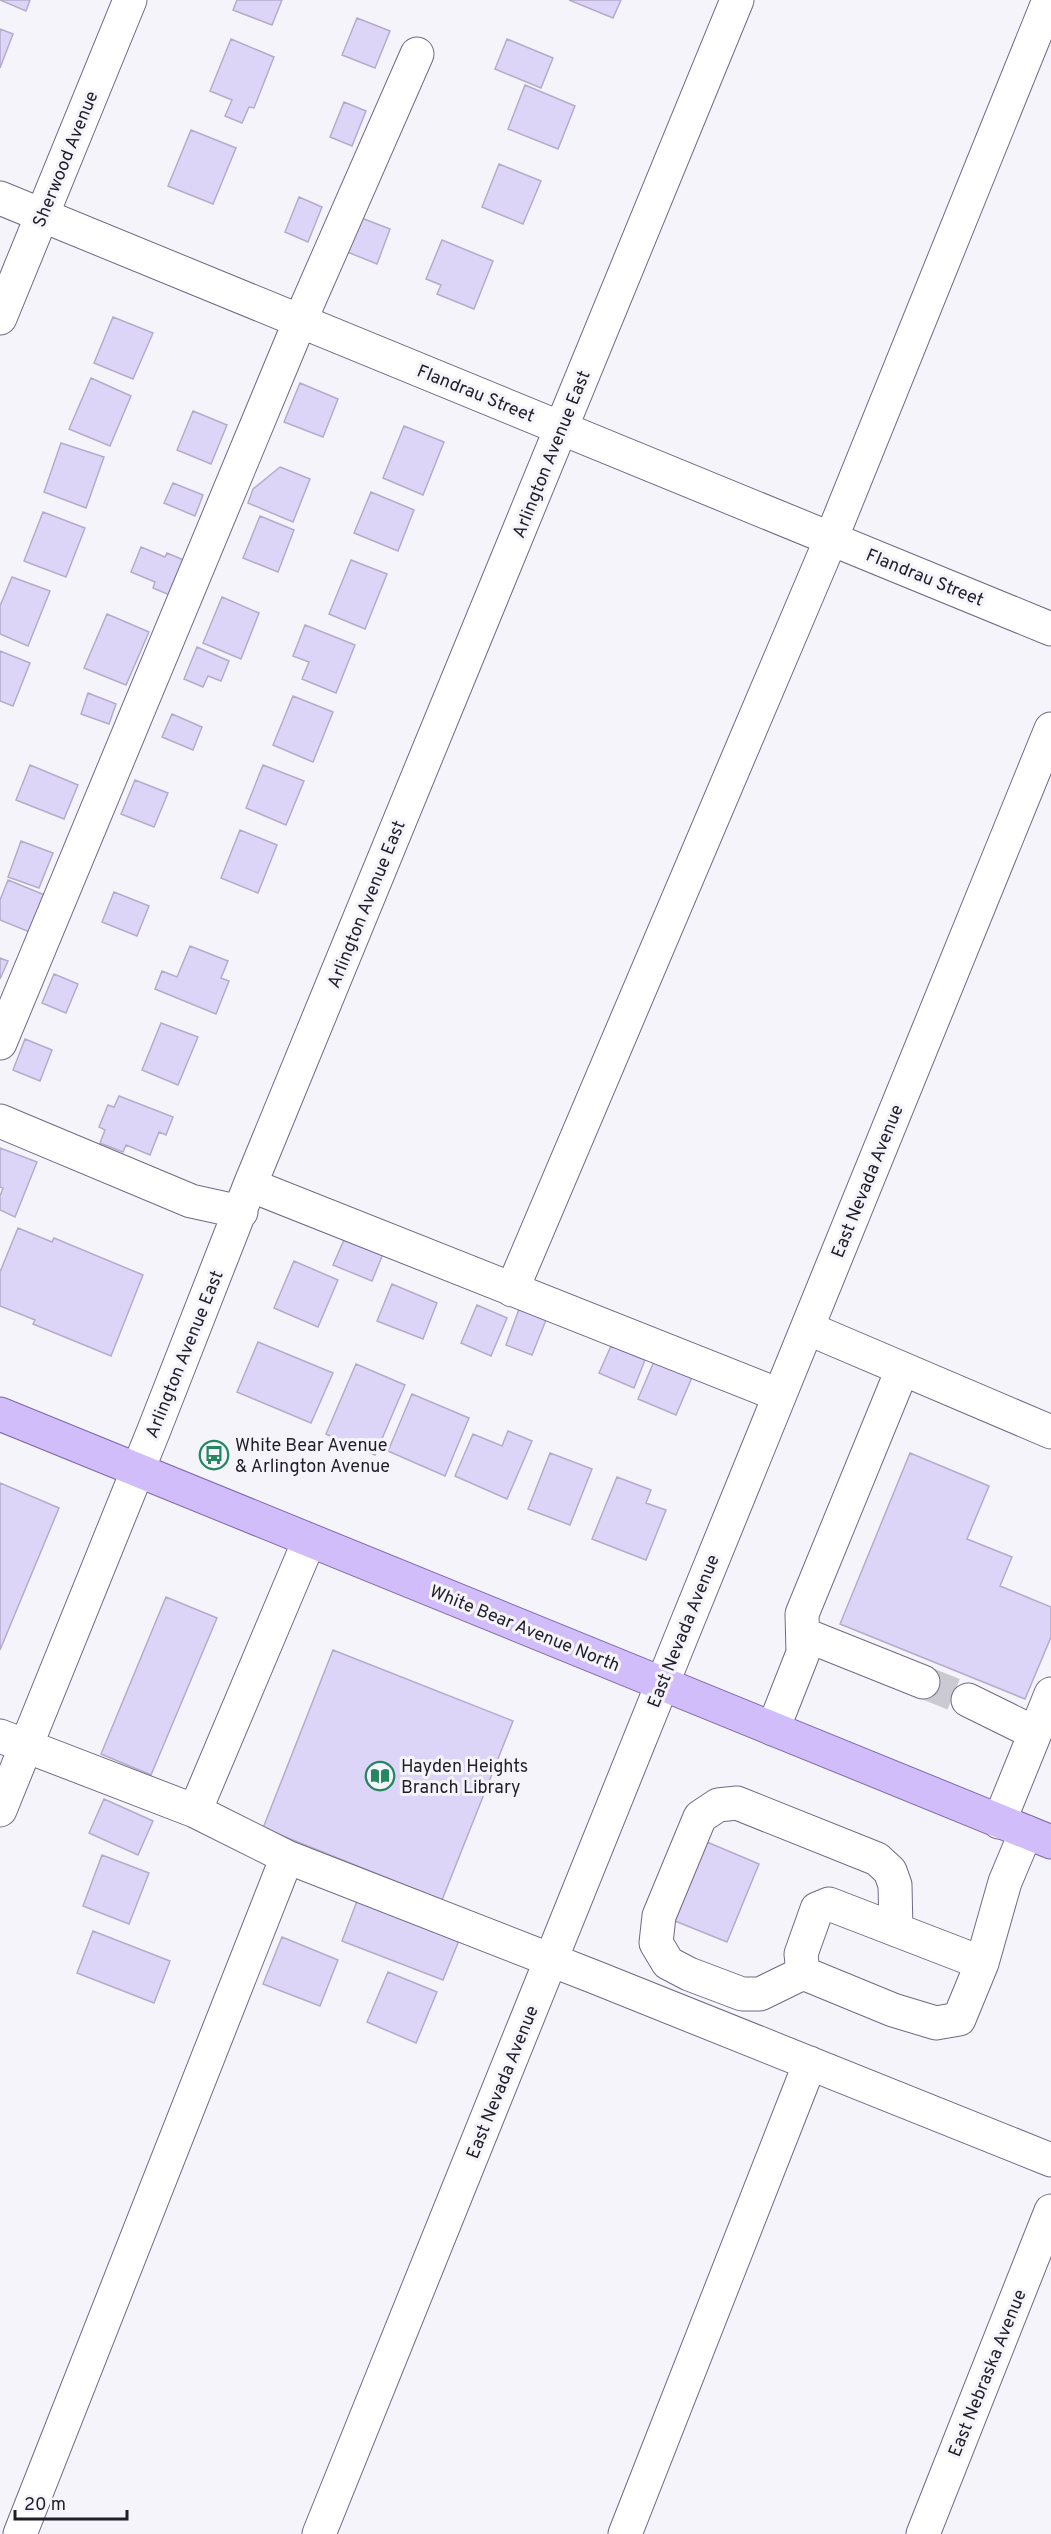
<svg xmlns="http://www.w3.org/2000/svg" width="1051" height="2534" font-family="Overpass,sans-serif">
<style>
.building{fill:#ddd5f8;stroke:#b4accc;stroke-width:1.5}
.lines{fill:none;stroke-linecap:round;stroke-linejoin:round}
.minor-tunnel{stroke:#cbc9d1;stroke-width:33;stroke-dasharray:33 16;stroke-linecap:butt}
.minor-casing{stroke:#716987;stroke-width:35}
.major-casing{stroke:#7e69ae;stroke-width:35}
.minor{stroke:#fff;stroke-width:33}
.major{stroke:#d0bdf9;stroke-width:33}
.labels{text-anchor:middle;stroke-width:6;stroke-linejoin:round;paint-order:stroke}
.street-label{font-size:18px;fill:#211e2a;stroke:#f6f4fb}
.poi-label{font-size:18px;fill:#211e2a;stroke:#f6f4fb;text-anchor:start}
</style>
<rect width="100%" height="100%" fill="#f6f4fb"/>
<!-- building -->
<path class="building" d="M0,0H30L26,11Z
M237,0H282L272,25L233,10Z
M569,0H621L613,18Z
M357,18L390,31L375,68L342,55Z
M0,29L13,34L0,68Z
M231,39L274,57L254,108L249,107L242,123L225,116L232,100L210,91Z
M507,39L553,58L541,88L495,69Z
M525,85L575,106L558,149L508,129Z
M344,102L366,111L352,146L330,137Z
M191,130L236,148L213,204L168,186Z
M499,164L541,181L523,224L482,207Z
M299,197L322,207L308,242L285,232Z
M359,217L390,229L377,264L345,251Z
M442,240L493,261L474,309L437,294L441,285L426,279Z
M113,317L153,333L133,379L94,363Z
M91,378L131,396L110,446L69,429Z
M300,383L338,399L323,437L284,422Z
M193,411L227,425L211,464L177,450Z
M404,426L444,442L423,495L383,478Z
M61,443L104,457L86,508L44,492Z
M280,467L310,479L293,522L248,503L253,489Z
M173,483L203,495L195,516L164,503Z
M371,492L414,510L398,551L354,533Z
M43,512L85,528L66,577L24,561Z
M260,516L294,530L278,572L243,558Z
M141,547L165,557L167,553L186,561L172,596L153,588L155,582L131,572Z
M351,560L387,574L365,629L329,614Z
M12,577L50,591L28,646L0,634V606Z
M222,597L259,613L241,659L203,643Z
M107,614L149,632L126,685L84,668Z
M305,625L355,645L336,693L302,679L309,662L293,656Z
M197,647L229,661L221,681L208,676L203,687L184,679Z
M0,651L30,663L13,706L0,701Z
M88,693L116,704L109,724L81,714Z
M293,696L333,712L313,762L273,745Z
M172,714L202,727L193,750L162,737Z
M30,765L78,785L64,819L16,800Z
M263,765L304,781L286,825L246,808Z
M135,780L168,793L154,827L121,814Z
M240,830L277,845L258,893L221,878Z
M21,841L53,853L39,888L8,877Z
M8,880L47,896L32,933L0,920V900Z
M114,892L149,906L137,936L102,922Z
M190,946L228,961L221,978L229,981L216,1014L155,989L162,971L177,977Z
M0,958L8,961L0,979Z
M54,974L78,984L66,1013L42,1003Z
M161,1023L198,1037L178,1085L142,1070Z
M25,1039L52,1050L40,1081L13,1070Z
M119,1096L173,1117L166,1135L159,1132L150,1155L126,1145L123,1152L100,1143L105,1130L99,1127L108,1105L114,1107Z
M0,1148L37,1162L15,1217L0,1210V1196L3,1188L0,1187Z
M18,1228L52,1242L54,1238L143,1275L111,1356L33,1324L35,1320L0,1306V1272Z
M347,1233L385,1249L372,1281L333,1265Z
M294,1261L338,1280L318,1327L274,1308Z
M392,1284L437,1303L423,1339L377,1321Z
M477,1305L507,1318L491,1356L461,1343Z
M519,1309L546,1320L532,1355L506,1345Z
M258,1342L333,1373L311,1423L237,1392Z
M611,1346L645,1360L634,1388L599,1373Z
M655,1359L693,1375L676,1415L638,1399Z
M356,1364L405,1385L375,1455L326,1434Z
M412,1394L469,1418L445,1476L388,1451Z
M508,1431L532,1441L507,1499L455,1476L473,1434L502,1446Z
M550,1453L592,1469L570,1525L528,1509Z
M910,1453L989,1486L967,1539L1012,1557L1000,1586L1051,1607V1637L1025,1699L840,1624Z
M617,1477L651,1490L646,1503L666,1510L646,1560L592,1539Z
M0,1483L59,1508L0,1650Z
M166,1597L217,1618L151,1775L101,1754Z
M333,1650L513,1721L442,1900L263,1828Z
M104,1799L153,1821L138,1855L89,1833Z
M707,1842L759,1864L727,1942L675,1921Z
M102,1855L149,1873L129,1924L83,1906Z
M360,1893L462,1933L443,1980L342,1941Z
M93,1931L170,1961L154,2003L77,1973Z
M282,1937L338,1960L320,2006L263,1984Z
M388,1972L437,1992L416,2043L367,2022Z"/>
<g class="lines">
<!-- minor-tunnel -->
<path class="minor-tunnel" d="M923,1682L968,1700"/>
<!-- minor casing -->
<g class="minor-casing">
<path id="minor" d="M0,198L1051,629
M0,318L130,0
M0,1043L300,321L417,54
M0,1121L191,1201L241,1212
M250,1185L779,1395
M512,1290L831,539L1049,0
M807,1328L1051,1432
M803,1634L923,1682
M968,1700L1035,1733
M773,1729L803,1653L802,1614L902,1370
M0,1736L195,1811L287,1857L592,1976L1051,2160
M0,1810L154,1430L250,1185L737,0
M195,1811L309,1541
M999,1822L1051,1694
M982,1963L829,1904L817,1909L801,1954L803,1973L893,2010L936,2023L959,2019L982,1963L1005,1882L1026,1832
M803,1973L760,1994H742L689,1974L668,1963L656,1943L659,1916L700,1817L718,1805L737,1803L877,1859L890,1871L895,1885L896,1930
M20,2534L287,1857
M319,2534L680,1640L1051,729
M625,2534L810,2063
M923,2534L1051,2211"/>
</g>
<!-- major casing -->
<g class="major-casing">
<path id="major" d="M0,1414L1051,1842"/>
</g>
<!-- minor -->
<use href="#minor" class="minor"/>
<!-- major -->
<use href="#major" class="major"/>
</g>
<!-- icons -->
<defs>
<g id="bus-ring" transform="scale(1.5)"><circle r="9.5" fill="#f6f4fb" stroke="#258760" stroke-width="1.5"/><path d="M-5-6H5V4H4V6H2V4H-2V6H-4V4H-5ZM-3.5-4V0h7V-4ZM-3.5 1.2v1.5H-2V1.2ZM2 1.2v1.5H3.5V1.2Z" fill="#258760"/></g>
<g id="library-ring" transform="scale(1.5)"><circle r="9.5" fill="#f6f4fb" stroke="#258760" stroke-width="1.5"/><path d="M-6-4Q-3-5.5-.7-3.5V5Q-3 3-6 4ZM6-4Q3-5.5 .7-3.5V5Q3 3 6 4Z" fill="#258760"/></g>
</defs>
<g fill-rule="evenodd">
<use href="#bus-ring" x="214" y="1455"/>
<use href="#library-ring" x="380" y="1776"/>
</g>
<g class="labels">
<!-- street labels -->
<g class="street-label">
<text transform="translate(65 159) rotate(-68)" y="6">Sherwood Avenue</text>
<text transform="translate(476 393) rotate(22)" y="6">Flandrau Street</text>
<text transform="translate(551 454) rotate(-68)" y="6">Arlington Avenue East</text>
<text transform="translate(925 577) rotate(22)" y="6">Flandrau Street</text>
<text transform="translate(366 904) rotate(-68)" y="6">Arlington Avenue East</text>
<text transform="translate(867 1181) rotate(-68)" y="6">East Nevada Avenue</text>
<text transform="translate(184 1354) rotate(-68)" y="6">Arlington Avenue East</text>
<text transform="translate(525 1628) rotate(22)" y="6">White Bear Avenue North</text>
<text transform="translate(683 1631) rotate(-68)" y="6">East Nevada Avenue</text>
<text transform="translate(502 2082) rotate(-68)" y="6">East Nevada Avenue</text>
<text transform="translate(987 2373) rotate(-68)" y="6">East Nebraska Avenue</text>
</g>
<!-- poi labels -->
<g class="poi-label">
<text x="235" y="1451">White Bear Avenue<tspan x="235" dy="21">&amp; Arlington Avenue</tspan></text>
<text x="401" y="1772">Hayden Heights<tspan x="401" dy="21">Branch Library</tspan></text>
</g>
</g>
<!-- scale -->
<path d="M15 2510v9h112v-9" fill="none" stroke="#211e2a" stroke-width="3"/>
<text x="24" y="2510" font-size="18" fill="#211e2a" stroke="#f6f4fb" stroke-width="4.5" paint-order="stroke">20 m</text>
</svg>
